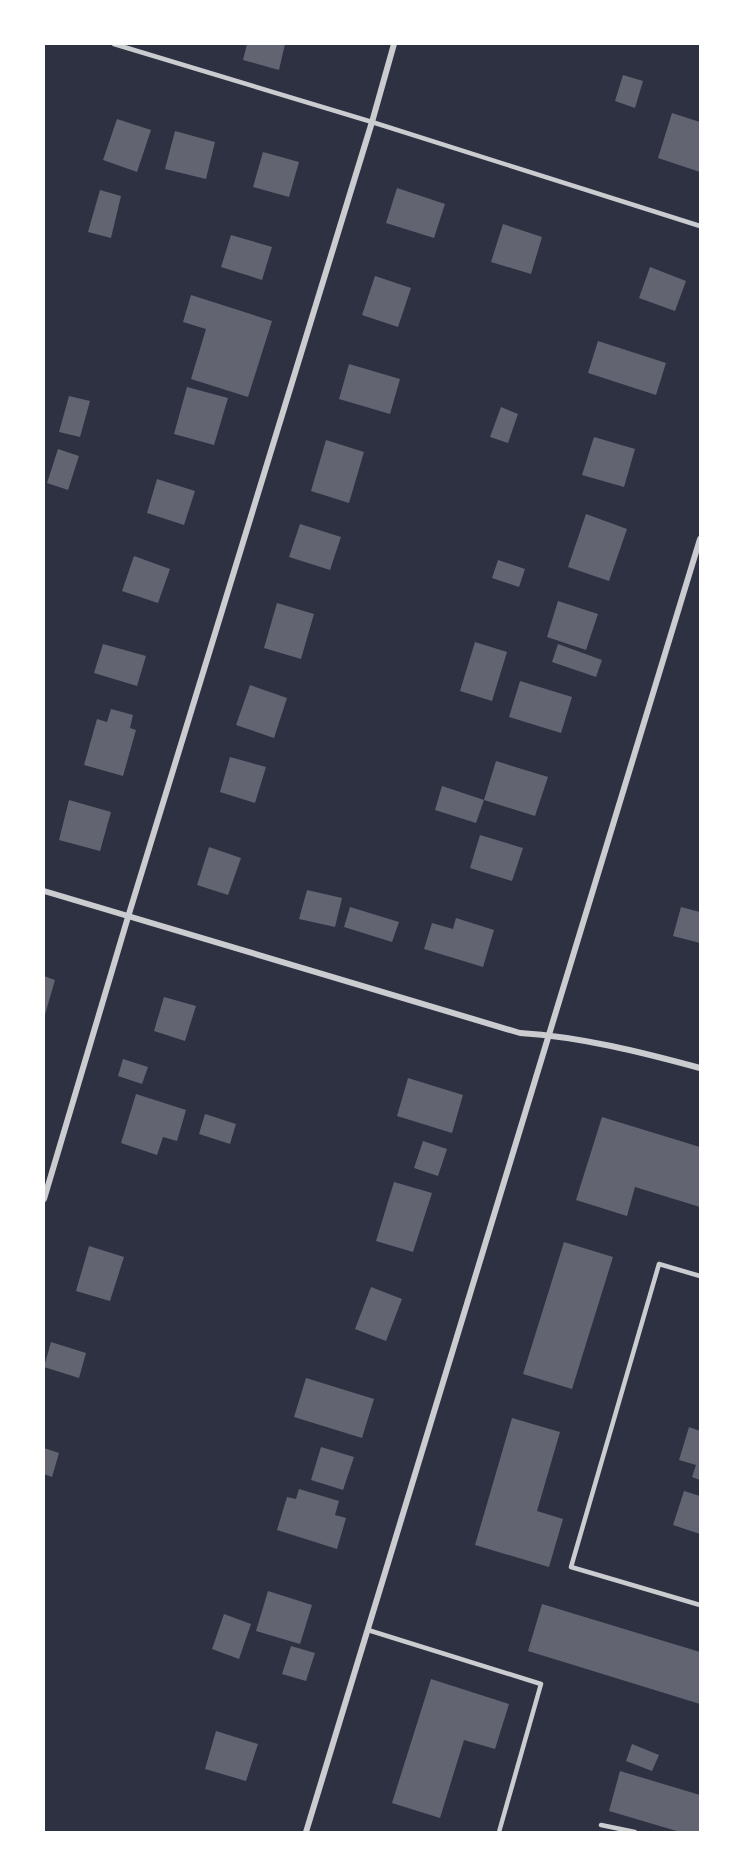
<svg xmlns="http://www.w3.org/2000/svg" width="744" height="1876" font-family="'DejaVu Sans',sans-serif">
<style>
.building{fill:#626471}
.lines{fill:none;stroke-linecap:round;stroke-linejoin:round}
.service{stroke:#caccd0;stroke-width:4.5}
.minor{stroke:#caccd0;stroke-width:6}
</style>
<rect width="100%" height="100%" fill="#2d3142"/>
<!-- building -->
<path class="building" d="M247,44H285L279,70L243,60Z
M623,75L643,81L635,108L615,101Z
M672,113L700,122V172L658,158Z
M117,119L151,130L137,172L103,160Z
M175,131L215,142L206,179L165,169Z
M263,152L299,162L289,197L253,187Z
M397,188L445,204L434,238L386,223Z
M100,190L121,196L111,238L88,232Z
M503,224L542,237L531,274L491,262Z
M231,235L272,247L262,280L221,267Z
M650,267L686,281L675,311L639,298Z
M375,276L411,288L398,327L362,315Z
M191,295L272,321L248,397L191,379L206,329L183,322Z
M598,341L666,363L656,395L588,373Z
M349,364L400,379L390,414L339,399Z
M187,387L228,398L214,445L174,434Z
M69,396L90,401L80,437L59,432Z
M501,407L518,414L508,443L490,437Z
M594,437L635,449L624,487L582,475Z
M326,440L364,452L349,503L311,491Z
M58,449L79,456L68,490L47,483Z
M157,479L195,491L184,525L147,513Z
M586,514L627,529L609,581L568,567Z
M300,524L341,537L330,570L289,557Z
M134,556L170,569L158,603L122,591Z
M498,560L525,569L519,587L492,578Z
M558,601L598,614L586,650L547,637Z
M277,603L314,614L301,659L264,648Z
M475,642L507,652L492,701L460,691Z
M103,644L146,656L137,686L94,673Z
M558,644L602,660L596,677L552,662Z
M520,681L572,697L561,733L509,717Z
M250,685L287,698L274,738L236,725Z
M111,709L133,715L130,728L136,730L123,776L84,765L97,719L107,722Z
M230,757L266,767L255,803L220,792Z
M496,761L548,777L535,816L484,800L476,823L435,810L442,786L484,800Z
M69,800L111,812L100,851L59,840Z
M480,835L523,848L512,881L470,868Z
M209,847L241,858L228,895L197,885Z
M307,890L342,898L335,927L299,919Z
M350,907L399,922L392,942L344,927Z
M681,907L700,912V943L673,936Z
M456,918L494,930L483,967L424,949L432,923L453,929Z
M44,976L55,980L44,1018Z
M164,997L196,1006L185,1041L154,1031Z
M123,1059L148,1067L142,1084L118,1076Z
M408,1078L463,1095L452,1133L397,1116Z
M136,1094L186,1110L177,1141L163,1137L157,1155L121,1143Z
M205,1114L236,1124L230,1144L199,1134Z
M602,1117L700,1147V1207L635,1187L627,1216L576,1200Z
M423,1141L447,1149L438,1176L414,1168Z
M394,1182L432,1193L413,1252L376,1241Z
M564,1242L613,1257L572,1389L523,1374Z
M89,1246L124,1257L110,1301L76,1291Z
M371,1287L402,1299L386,1341L355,1329Z
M51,1342L86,1353L79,1378L44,1367Z
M306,1378L374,1399L362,1438L294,1417Z
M512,1418L560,1432L537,1511L563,1519L549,1567L475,1545Z
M689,1427L700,1431V1480L692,1477L696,1465L679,1460Z
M321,1447L354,1457L343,1490L311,1480Z
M44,1448L59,1453L52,1477L44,1474Z
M299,1489L339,1501L335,1515L346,1518L337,1549L277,1530L287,1497L296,1499Z
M684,1491L700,1496V1534L673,1525Z
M268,1591L312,1605L300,1644L256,1631Z
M542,1604L700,1652V1704L528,1651Z
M224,1614L251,1624L239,1659L212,1649Z
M291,1646L315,1653L306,1681L282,1674Z
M431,1679L509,1704L495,1749L464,1740L440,1818L392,1803Z
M216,1731L258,1744L246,1781L205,1769Z
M632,1744L659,1755L652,1771L626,1761Z
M620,1771L700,1795V1832H680L609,1811Z"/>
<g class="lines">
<!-- service -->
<path class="service" d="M114,44L372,122L700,226
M700,1276L659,1264L571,1567L700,1605
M368,1630L541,1684L499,1832
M601,1825L635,1832"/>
<!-- minor -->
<path class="minor" d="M44,891L520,1033C582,1037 641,1052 700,1068
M44,1199L128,917L372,122L394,44
M306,1832L700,539"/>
</g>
<!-- border -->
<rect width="744" height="1876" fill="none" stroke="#ffffff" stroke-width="90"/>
</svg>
